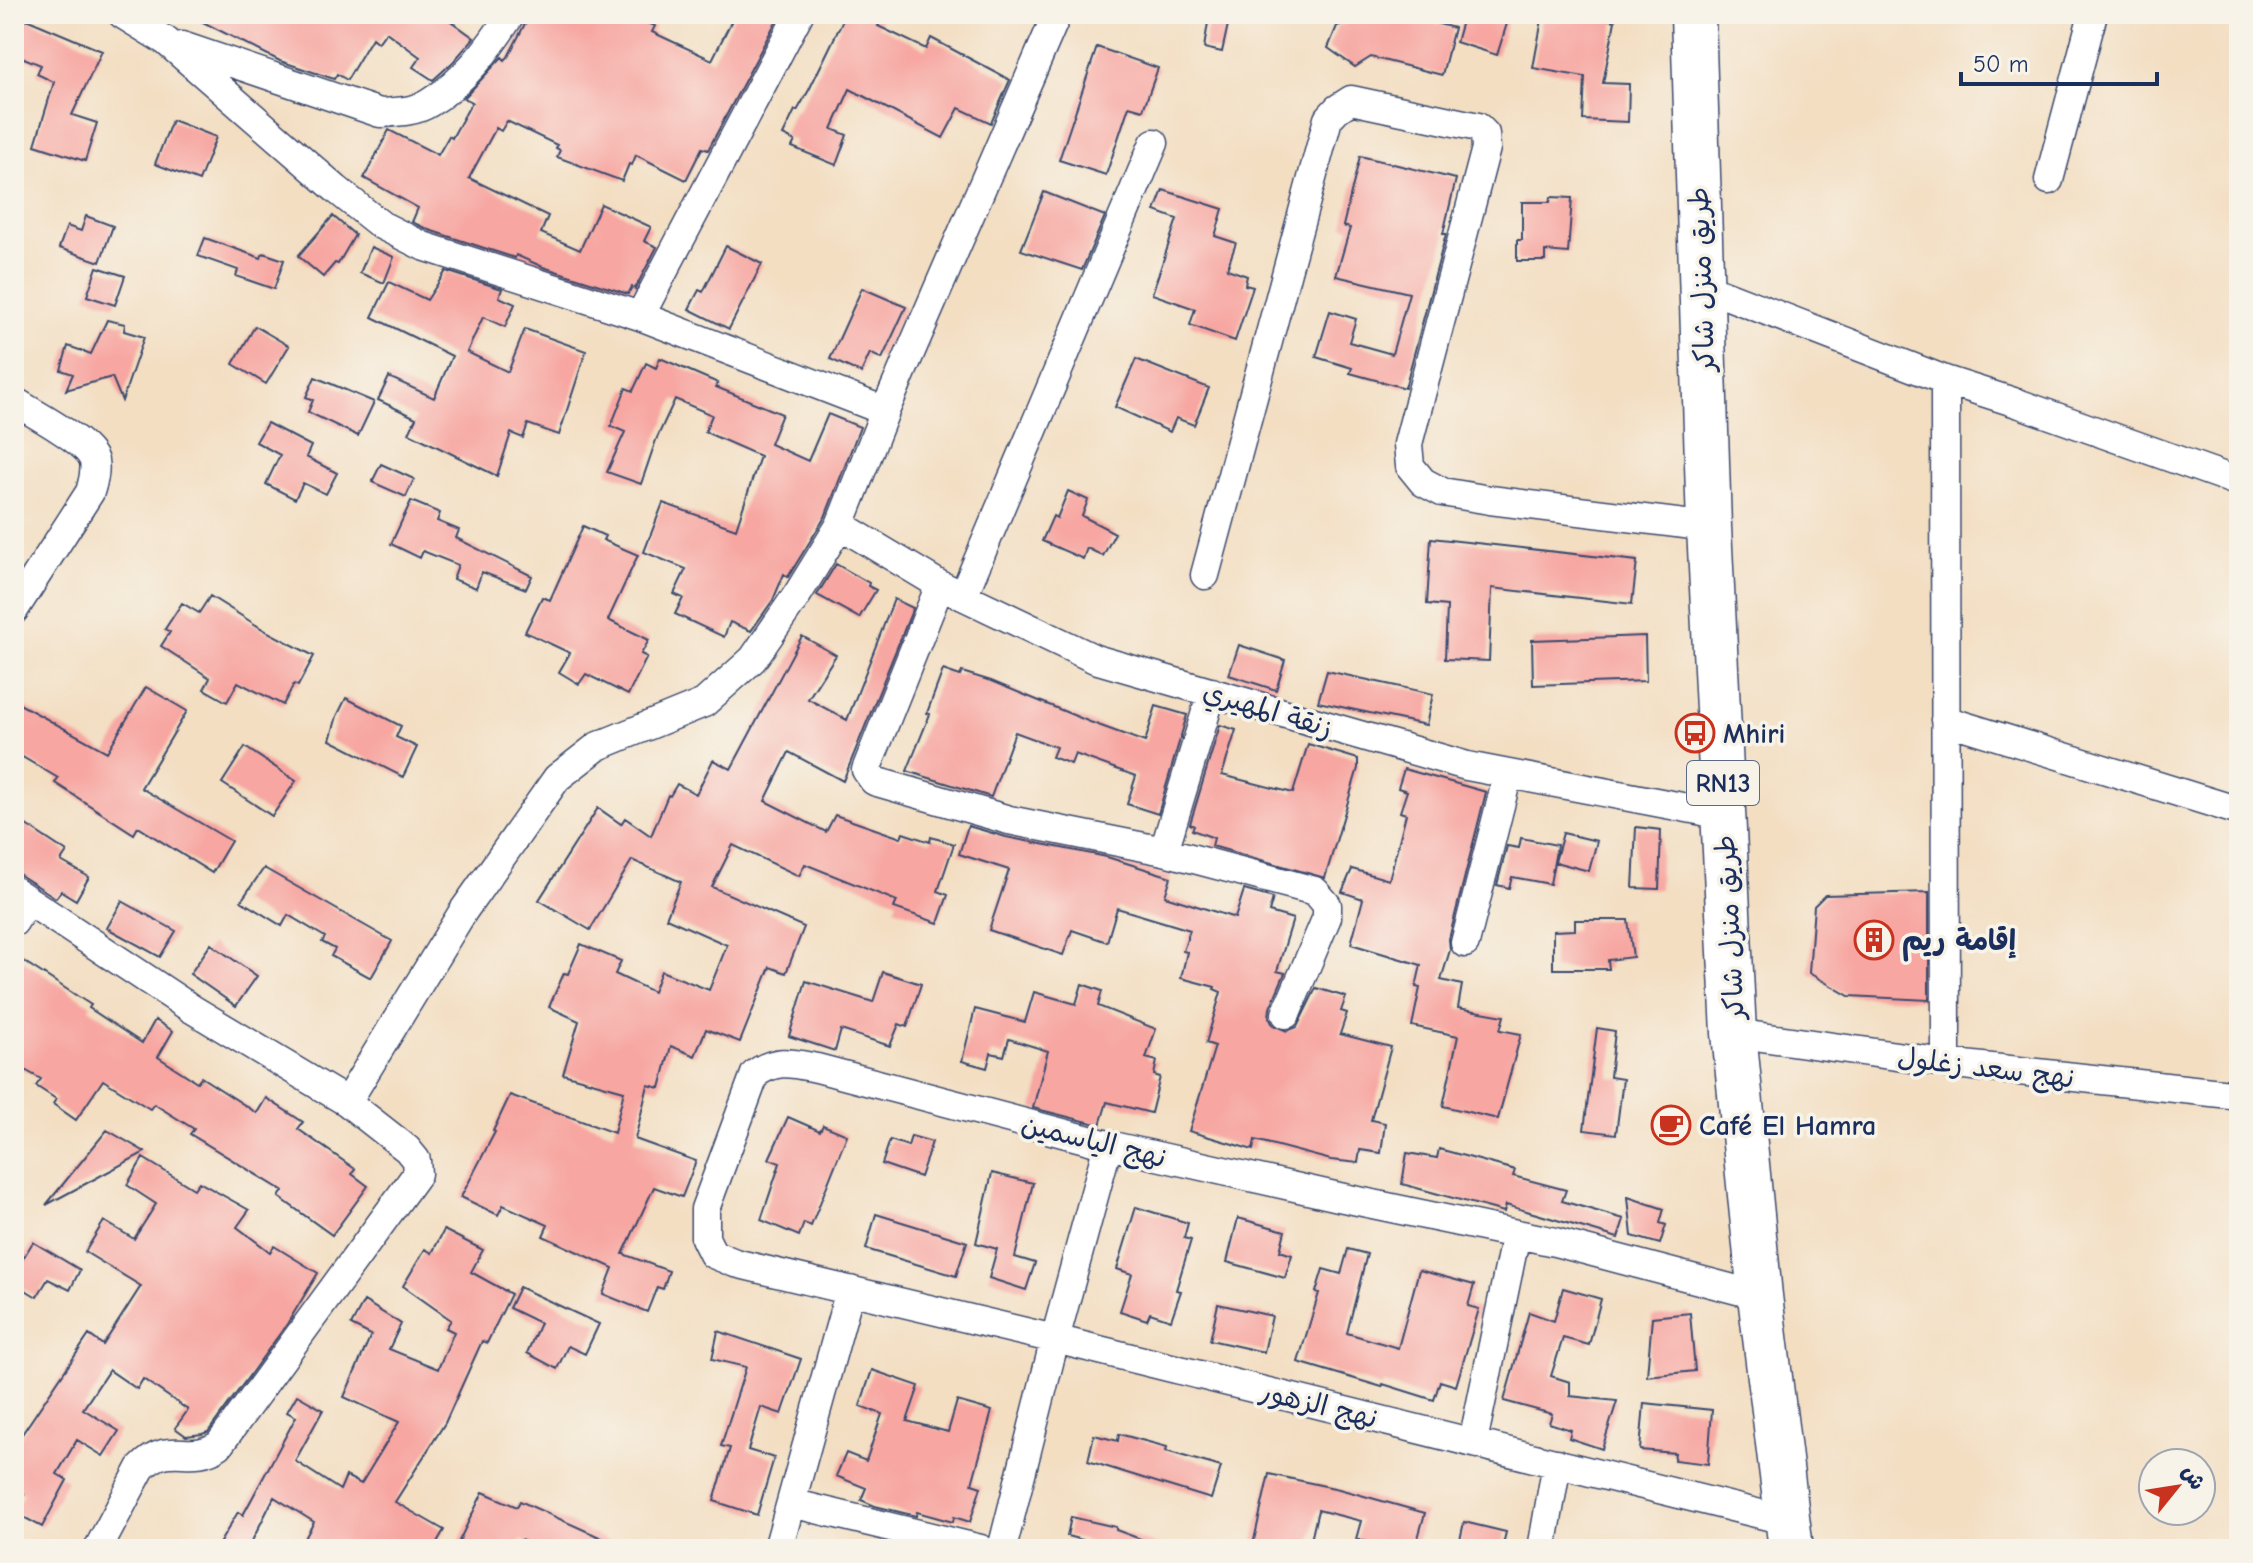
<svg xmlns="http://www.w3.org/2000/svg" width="2253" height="1563" font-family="'Comic Neue','Playpen Sans Arabic',sans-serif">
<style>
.building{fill:#f7a6a1}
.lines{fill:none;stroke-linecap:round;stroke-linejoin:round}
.street-casing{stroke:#3b496d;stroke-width:31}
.primary-casing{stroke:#3b496d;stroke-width:47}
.street{stroke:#fff;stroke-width:28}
.primary{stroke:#fff;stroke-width:44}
.labels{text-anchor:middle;stroke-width:7;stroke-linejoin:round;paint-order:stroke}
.shield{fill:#f7f3e8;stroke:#5d6a87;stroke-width:2}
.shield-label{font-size:26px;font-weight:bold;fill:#1b2f5e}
.street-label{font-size:28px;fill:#1b2f5e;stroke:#f7f3e8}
.poi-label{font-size:28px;font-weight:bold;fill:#1b2f5e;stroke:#f7f3e8;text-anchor:start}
</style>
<rect width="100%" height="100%" fill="#f7f3e8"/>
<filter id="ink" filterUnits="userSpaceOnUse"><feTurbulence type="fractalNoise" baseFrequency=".0125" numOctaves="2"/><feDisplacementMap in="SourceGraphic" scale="16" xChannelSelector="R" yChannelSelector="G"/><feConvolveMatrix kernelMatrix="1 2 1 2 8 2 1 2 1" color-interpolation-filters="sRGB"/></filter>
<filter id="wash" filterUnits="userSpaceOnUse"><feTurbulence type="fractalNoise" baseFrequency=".006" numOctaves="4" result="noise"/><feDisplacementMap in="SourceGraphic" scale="32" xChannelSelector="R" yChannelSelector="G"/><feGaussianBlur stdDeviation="1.8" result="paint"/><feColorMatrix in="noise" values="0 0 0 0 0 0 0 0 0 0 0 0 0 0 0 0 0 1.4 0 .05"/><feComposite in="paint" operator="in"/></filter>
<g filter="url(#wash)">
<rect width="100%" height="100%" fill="#f3dec2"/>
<g id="blocks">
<!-- building -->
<path class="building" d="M187,14H441L474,38L453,62L433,80L413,67L420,57L386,32L378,43L372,38L347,80L337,74L334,79L280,61Z
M530,14H629L655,26L652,32L712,60L735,14H780L708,150L702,148L686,180L636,155L632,165L629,164L622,181L557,157L560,150L556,148L557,145L507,121L501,131L496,128L469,178L548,216L541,233L580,250L601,204L651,227L644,241L657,247L635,289L632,287L628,294L543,267L516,255L515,258L429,230L412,222L418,208L364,178L389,130L438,155L449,136L452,138L472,102L464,98L502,57L505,60L508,57Z
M846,14H884L878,26L926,49L931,38L1010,80L991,123L959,108L943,138L850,89L832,129L847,135L836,165L792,147L795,141L783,135L795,110L797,111L809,90Z
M1356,14H1401L1454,28L1442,75L1371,57L1355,67L1328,48L1337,26L1354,20Z
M1464,14H1510L1497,55L1456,42Z
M1543,14H1588L1615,21L1603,83L1629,84L1628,122L1583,120L1585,77L1533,68Z
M19,16L102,51L72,115L97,123L85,161L35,145L54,82L37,74L41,65L14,54V27Z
M1209,16L1229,20L1222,52L1204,48Z
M1097,47L1158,68L1143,110L1129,106L1106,175L1059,160Z
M172,120L216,137L199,181L155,164Z
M1360,156L1456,179L1443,234H1446L1405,388L1350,373L1352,368L1316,357L1330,311L1356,319L1349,342L1392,354L1409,293L1336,276L1350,228L1343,226Z
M1163,190L1223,209L1215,236L1236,243L1227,269L1247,276L1245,285L1253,287L1235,341L1190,325L1195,309L1152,294L1177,219L1155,211Z
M1044,192L1105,216L1082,270L1021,250Z
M1551,197L1572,198L1568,253L1545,251V261H1517V240H1522V202H1550Z
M86,216L113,226L100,262L59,248L67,226L81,231Z
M333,216L355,235L338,264L335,263L323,277L298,256Z
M205,238L261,258L263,253L284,260L274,289L236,276L238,270L198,256Z
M726,246L762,264L729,329L689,309L699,290L703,292Z
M371,247L394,257L384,283L360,273Z
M97,267L125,276L115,305L87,296Z
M446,271L502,289L499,297L515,304L505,327L483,317L467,352L508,372L525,329L586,351L559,435L528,424L523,438L511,433L497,476L409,433L416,418L378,400L389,377L434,398L452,356L372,317L389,282L427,300Z
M862,288L906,307L882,359L870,353L861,373L830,359Z
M107,320L125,324L124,331L144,337L122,401L112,377L66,390L73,374L61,370L68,346L91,354Z
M255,326L289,346L266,384L233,364Z
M660,358L718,383L716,387L782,414L770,444L808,461L828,414L860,427L825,517L788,577L784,574L773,600L751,631L730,622L724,637L675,614L683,598L674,594L686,569L644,552L663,503L736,529L760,456L705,432L712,415L675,399L656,440L641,484L607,472L625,432L611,426L626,388L633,391L646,363L656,368Z
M1136,359L1209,388L1194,425L1176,418L1170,432L1115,407Z
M315,377L374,402L358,436L308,412L313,400L306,397Z
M267,423L311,446L306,457L337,473L326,494L303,483L295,499L266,484L280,455L256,442Z
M381,464L414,479L406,497L372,482Z
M1068,491L1088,500L1082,516L1115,533L1103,556L1087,548L1083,559L1042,541L1053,516L1057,518Z
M411,501L440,513L437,521L459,530L456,538L532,576L526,589L482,572L476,588L453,579L458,565L423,551L420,558L391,544Z
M583,526L605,536L603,540L638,555L608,620L649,640L641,654L647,657L628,695L586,674L579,684L559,672L570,653L525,632L542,597L550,600Z
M1431,538L1637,561L1632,604L1492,588L1489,661L1445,659L1447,606L1427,604Z
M836,564L869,583L868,586L876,590L859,618L817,595Z
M210,596L264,630L314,656L298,686L294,684L283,705L238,682L227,702L204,689L210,678L161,646L170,632L165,629L182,603L199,613Z
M894,599L913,608L843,781L789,752L765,801L826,832L835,815L901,838L903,833L930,842L931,837L954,844L938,891L948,895L938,923L894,908L897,901L805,864L799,876L733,845L712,887L804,927L786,973L770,967L740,1042L706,1029L695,1056L671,1046L660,1088L648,1085L635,1139L696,1161L682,1197L654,1187L623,1254L669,1271L663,1289L657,1287L647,1312L603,1294L613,1268L543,1236L548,1225L503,1205L498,1215L461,1197L495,1132L493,1131L510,1095L614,1133L624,1091L563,1074L579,1021L549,1007L564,973L568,974L581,944L621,961L615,974L653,992L661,971L709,990L727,945L666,918L681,882L632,860L590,930L539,900L598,808L621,824L625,818L651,836L668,795L670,796L677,784L696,794L713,760L731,769L802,636L836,655L808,699L847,720Z
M1645,636L1646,681L1533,685L1532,640Z
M1239,645L1285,660L1276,690L1229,675Z
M943,670L960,676L962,672L991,681L1090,722L1145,742L1156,706L1187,715L1158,814L1127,804L1136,776L1075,754L1071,764L1052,757L1056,747L1015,732L991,797L907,771L930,714L927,713Z
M1327,671L1433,694L1426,725L1318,702Z
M146,687L187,711L141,788L231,841L212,873L138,827L134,834L55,783L58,778L14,752V701L107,752Z
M346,698L401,726L396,737L417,747L403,777L330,740L337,716Z
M1220,725L1236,730L1222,775L1293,793L1308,744L1358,759V768L1325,878L1212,846L1214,838L1192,830L1194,826L1190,824Z
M245,747L296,781L272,816L222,783Z
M1404,769L1486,792L1449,939L1450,950L1441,980L1462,985L1458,1008L1504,1016L1500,1030L1521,1034L1498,1119L1443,1106L1458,1036L1412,1026L1420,988L1416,987L1421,965L1351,944L1363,899L1342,892L1352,869L1389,880L1406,814L1400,812L1407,791L1398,788Z
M14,817L67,852L61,861L89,877L76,900L61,891L56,898L14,871Z
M968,826L1006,837L1107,857L1171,877L1165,896L1235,918L1244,890L1273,898L1269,912L1293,919L1277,971L1285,973L1270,1008L1269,1017L1273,1025L1287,1031L1297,1027L1316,988L1346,997L1341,1011L1347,1013L1340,1034L1391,1047L1371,1120L1385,1123L1381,1153L1360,1150L1358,1163L1331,1160L1255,1140L1253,1150L1189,1131L1215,1046L1206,1043L1221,992L1214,989L1215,987L1181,978L1187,952L1183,951L1190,930L1117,908L1107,942L1072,930L1063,955L989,930L1009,870L959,854Z
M1636,827L1661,830L1659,889L1633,888Z
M1563,833L1597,841L1589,871L1555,862Z
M1521,838L1557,845L1550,884L1512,877L1509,888L1497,885L1507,846L1519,848Z
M264,868L392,941L371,978L331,956L335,949L322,942L325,937L288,915L282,926L241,901Z
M1929,892V1000L1849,996L1809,973L1814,906L1825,895Z
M122,901L176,931L160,957L107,928Z
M1575,920H1628L1633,957L1608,960L1609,969H1553V931L1575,930Z
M211,944L257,976L236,1006L190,974Z
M14,955L91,1005L89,1008L142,1043L155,1020L173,1031L158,1057L197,1082L201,1077L257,1113L266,1098L303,1122L298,1129L355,1169L352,1174L368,1186L332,1235L279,1197L283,1191L190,1134L194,1129L154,1104L150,1109L103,1080L76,1120L53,1104L56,1099L36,1086L41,1079L14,1064Z
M883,972L921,984L907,1027L899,1024L890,1046L841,1030L835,1051L789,1036L806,981L873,1002Z
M1082,984L1102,991L1098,1006L1156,1029L1146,1058L1157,1061L1154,1075L1160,1077L1151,1113L1107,1102L1100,1125L1033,1108L1048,1051L1009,1039L1004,1056L991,1053L987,1068L962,1061L975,1009L1025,1022L1034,992L1076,1004Z
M1597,1028L1615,1031L1610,1077L1623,1079L1616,1134L1584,1130Z
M788,1117L820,1131L823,1125L847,1135L811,1226L804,1223L799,1236L761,1220L780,1163L769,1159Z
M107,1130L145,1152L46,1205Z
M911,1136L932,1142L920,1177L882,1164L890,1140L908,1146Z
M1439,1149L1515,1170L1513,1176L1566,1190L1562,1201L1624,1219L1618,1238L1506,1205L1504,1212L1402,1184L1407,1153L1437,1158Z
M143,1158L194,1189L199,1182L249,1210L237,1227L270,1252L274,1246L318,1273L287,1324L208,1432L202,1434L186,1436L175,1428L188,1410L143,1379L137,1389L109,1370L83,1409L119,1431L103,1456L77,1440L57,1474L67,1480L42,1527L14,1512L24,1494L14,1488V1446L89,1335L103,1345L141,1286L85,1252L104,1221L134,1239L156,1204L127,1185Z
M992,1173L1033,1183L1015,1257L1035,1263L1026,1290L989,1278L997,1249L976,1243Z
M1628,1197L1664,1209L1660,1223L1666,1225L1660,1244L1632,1236Z
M1136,1207L1188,1223L1184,1238L1191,1240L1176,1290L1181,1291L1171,1320L1150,1313L1147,1320L1120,1311L1132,1274L1117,1269Z
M876,1214L967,1242L956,1276L866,1249Z
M1238,1218L1285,1231L1280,1251L1292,1255L1285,1278L1227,1262Z
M444,1230L483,1250L471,1272L511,1294L487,1343L482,1341L445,1423L395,1502L444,1530L433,1549H320L304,1540L314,1522L274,1497L248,1549H216L238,1512L243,1515L296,1417L287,1412L297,1395L323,1410L295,1461L340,1490L346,1476L361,1484L399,1422L344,1397L371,1335L351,1325L364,1301L401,1324L389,1349L438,1369L454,1332L446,1328L451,1320L403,1286L425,1249L432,1253Z
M33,1242L80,1270L70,1290L48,1279L37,1297L14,1283V1273Z
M1348,1249L1367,1254L1347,1333L1398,1348L1419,1270L1474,1285L1468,1306L1479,1309L1456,1386L1440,1381L1434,1400L1383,1384L1382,1387L1298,1362L1319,1293L1316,1292L1323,1269L1341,1274Z
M519,1287L599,1324L585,1354L568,1346L557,1369L527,1353L540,1323L509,1308Z
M1563,1288L1601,1299L1589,1345L1563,1338L1551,1376L1570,1382V1396L1617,1401L1602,1449L1569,1438L1571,1430L1549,1423L1552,1414L1504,1401L1529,1312L1554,1321Z
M1218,1304L1272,1316L1264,1352L1210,1340Z
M1690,1313L1695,1371L1647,1376L1652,1317Z
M718,1331L801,1359L782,1414L761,1407L748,1450L774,1458L757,1515L714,1501L730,1448L721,1446L746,1367L712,1359Z
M872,1370L919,1386L907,1421L948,1432L957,1401L992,1411L972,1484L981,1487L970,1522L954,1517L953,1522L917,1512L916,1516L875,1506L861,1500L866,1488L836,1476L846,1453L866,1461L882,1414L860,1406Z
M1644,1403L1712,1410L1708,1464L1674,1460L1675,1453L1640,1450Z
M1119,1434L1167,1447L1166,1451L1221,1467L1211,1499L1088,1461L1094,1435L1118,1441Z
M1269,1474L1339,1489L1425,1513L1415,1549H1393L1356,1539L1361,1521L1318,1510L1309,1549H1252Z
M483,1492L517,1507L520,1501L626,1549H541L521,1540L516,1549H478L459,1541Z
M1071,1517L1116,1527V1530L1162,1547V1549H1093L1094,1543L1067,1536Z
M1464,1522L1506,1532L1502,1549H1458Z"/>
</g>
</g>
<g filter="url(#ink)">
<use href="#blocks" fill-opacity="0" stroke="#3b496d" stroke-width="2"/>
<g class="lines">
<!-- street casing -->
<g class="street-casing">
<path id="street" d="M122,14L166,41L336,189L381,225L423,246L640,316L885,411
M182,46L380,113C396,112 415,112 429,103C464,82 490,47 511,14
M2049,180L2093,14
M1700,285L1945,380L2020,404L2239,482
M640,316L799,14
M1945,380L1946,1063
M14,401C32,413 88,441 94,461C96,472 93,482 90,492L14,610
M840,525L940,585L1095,659L1467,766L1724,815
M1205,575L1328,119L1337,109L1351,100L1478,127L1485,134L1486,148L1408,444L1410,466L1423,482L1442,492L1490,500L1709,527
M940,585L866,770L874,781L1009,820L1164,851L1315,891L1327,905V917L1286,1014
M963,596L1154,143
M1945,720L2239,811
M1164,851L1212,692
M14,891L192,1009L347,1102
M14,922L28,900
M1465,943L1508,774
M1734,1033L1946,1063L2239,1095
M1760,1296L1555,1242L1339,1197L1108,1145L817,1068C792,1063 776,1058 755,1074L705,1209V1238L713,1254L735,1263L1055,1339L1788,1521
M1473,1442L1516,1234
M791,1503L981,1549
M98,1549L141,1468C170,1438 189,1465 219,1445L417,1174L416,1160L407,1149L347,1102L464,910L557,778L598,746L704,703L753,659L797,595L840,525L885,411L1057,14
M778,1549L850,1290
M1002,1549L1055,1339L1108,1145
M1542,1549L1557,1463"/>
</g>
<!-- primary casing -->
<g class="primary-casing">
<path id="primary" d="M1693,14L1709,527L1734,1033L1760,1296L1791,1549"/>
</g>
<!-- street -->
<use href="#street" class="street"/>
<!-- primary -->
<use href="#primary" class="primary"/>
</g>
</g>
<!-- icons -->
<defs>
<g id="bus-ring" transform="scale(2)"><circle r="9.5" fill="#f7f3e8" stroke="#c8321e" stroke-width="1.5"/><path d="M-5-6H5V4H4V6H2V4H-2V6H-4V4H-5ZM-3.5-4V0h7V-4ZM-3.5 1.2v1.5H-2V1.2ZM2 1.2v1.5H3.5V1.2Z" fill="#c8321e"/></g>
<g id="building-ring" transform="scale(2)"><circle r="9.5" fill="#f7f3e8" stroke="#c8321e" stroke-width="1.5"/><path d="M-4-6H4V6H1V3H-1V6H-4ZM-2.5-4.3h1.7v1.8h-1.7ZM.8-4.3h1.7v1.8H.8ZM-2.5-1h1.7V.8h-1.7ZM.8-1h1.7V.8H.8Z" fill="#c8321e"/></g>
<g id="cafe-ring" transform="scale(2)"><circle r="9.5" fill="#f7f3e8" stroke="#c8321e" stroke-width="1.5"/><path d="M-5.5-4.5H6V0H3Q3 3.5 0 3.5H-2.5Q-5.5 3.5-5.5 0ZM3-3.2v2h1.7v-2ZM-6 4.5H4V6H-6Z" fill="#c8321e"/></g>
</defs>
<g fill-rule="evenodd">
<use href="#bus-ring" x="1695" y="733"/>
<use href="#building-ring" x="1874" y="940"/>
<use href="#cafe-ring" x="1671" y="1125"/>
</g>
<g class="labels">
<!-- shield labels -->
<rect class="shield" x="1687" y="761" width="72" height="44" rx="6"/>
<g class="shield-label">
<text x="1723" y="792">RN13</text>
</g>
<!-- street labels -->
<g class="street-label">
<text transform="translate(1701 279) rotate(-92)" y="10">طريق منزل شاكر</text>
<text transform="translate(1268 709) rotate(17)" y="10">زنقة المهيري</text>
<text transform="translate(1729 927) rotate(-93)" y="10">طريق منزل شاكر</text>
<text transform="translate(1986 1067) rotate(7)" y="10">نهج سعد زغلول</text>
<text transform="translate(1094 1140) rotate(14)" y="10">نهج الياسمين</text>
<text transform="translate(1319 1404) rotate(14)" y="10">نهج الزهور</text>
</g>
<!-- poi labels -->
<g class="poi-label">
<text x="1723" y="743">Mhiri</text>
<text x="1902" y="950">إقامة ريم</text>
<text x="1699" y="1135">Café El Hamra</text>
</g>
</g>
<!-- margin -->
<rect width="2253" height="1563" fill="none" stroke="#f7f3e8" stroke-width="48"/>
<!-- north arrow -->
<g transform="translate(2177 1487) rotate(60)"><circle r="38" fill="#f7f3e8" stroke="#9fa5b1" stroke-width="2"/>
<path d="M0-6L14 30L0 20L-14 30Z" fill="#c8321e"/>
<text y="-12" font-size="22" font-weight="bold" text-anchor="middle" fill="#1b2f5e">ش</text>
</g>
<!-- scale -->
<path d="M1961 72v12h196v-12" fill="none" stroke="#1b2f5e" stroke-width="4"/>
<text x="1973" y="72" font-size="24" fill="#1b2f5e" stroke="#f7f3e8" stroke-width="6" paint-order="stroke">50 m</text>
</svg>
